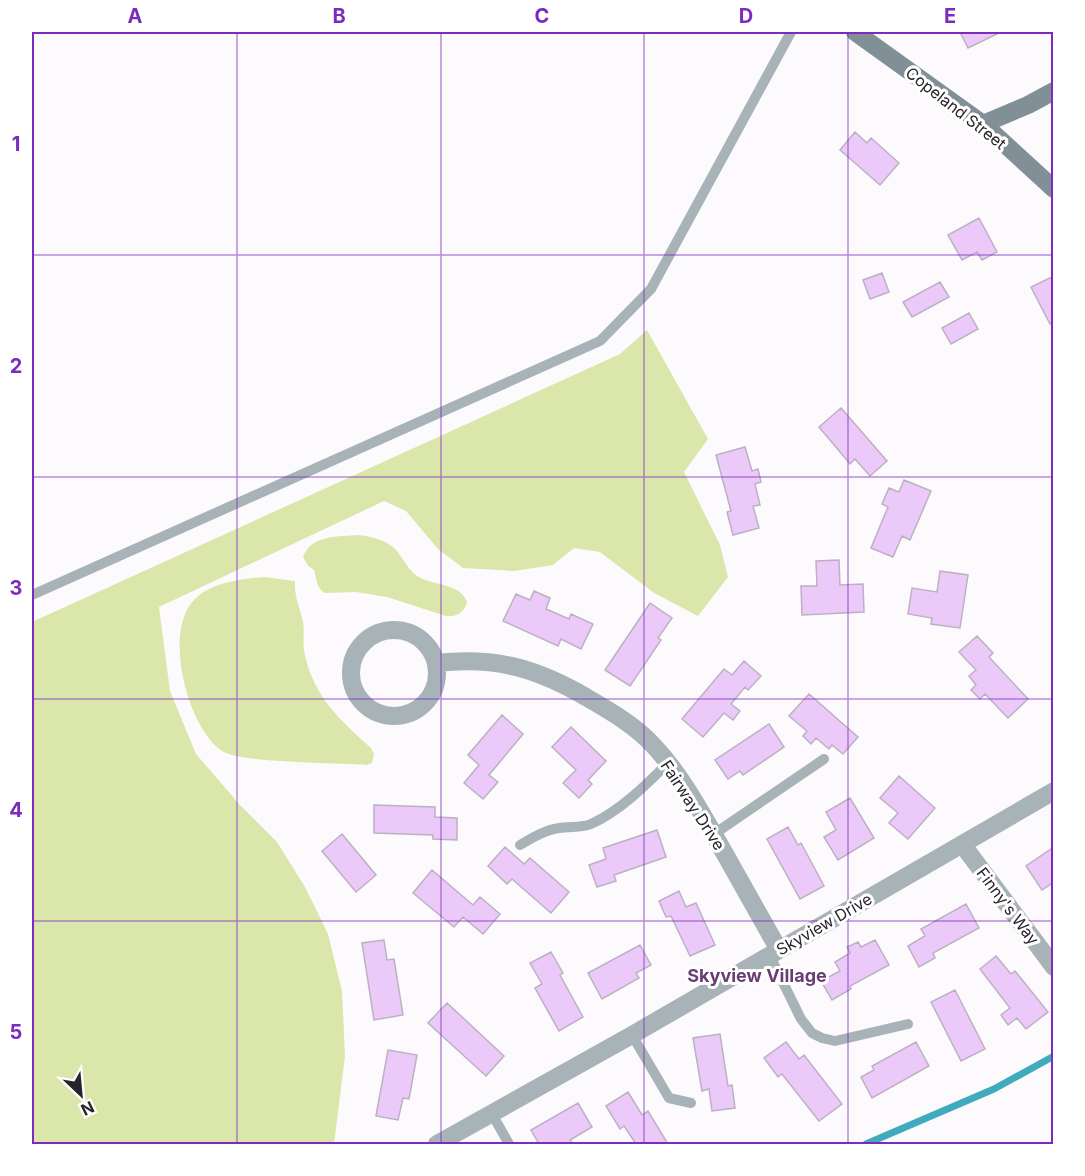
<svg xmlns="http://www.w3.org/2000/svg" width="1085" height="1176" font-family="Inter,sans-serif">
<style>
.green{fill:#dbe6aa}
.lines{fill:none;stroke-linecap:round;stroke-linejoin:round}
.stream{stroke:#3fabbd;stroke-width:7}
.building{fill:#ebcafa;stroke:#bcb0c2;stroke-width:1.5}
.lane{stroke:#a8b3b7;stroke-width:10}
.street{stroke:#a8b3b7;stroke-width:18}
.secondary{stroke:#819096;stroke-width:18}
.grid{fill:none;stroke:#7b2cbf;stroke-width:1.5;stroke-opacity:0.55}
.labels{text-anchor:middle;stroke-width:6;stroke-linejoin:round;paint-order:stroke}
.street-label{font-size:16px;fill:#29232a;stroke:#fff}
.neighbourhood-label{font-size:18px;font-weight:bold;fill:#673d74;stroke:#fff}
.neatline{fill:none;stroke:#7b2cbf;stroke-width:2}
.grid-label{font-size:20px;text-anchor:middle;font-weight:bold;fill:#7b2cbf}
</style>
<rect width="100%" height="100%" fill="#fdfafd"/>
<!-- green -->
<path class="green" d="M647,330L708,439L684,472L720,545L728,577L698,616L654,593L600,552L574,548L553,565L514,571L463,568L438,549L406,511L384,501L159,607L170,691L196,754L240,805L277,842L305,887L328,934L342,991L345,1056L334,1144H32V622L620,354Z
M359,535C371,537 384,539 394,548C405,559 408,573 423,579C439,586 460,584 467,602C464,613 457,617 446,616L387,597L356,592L325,593C316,588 317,579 314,570L308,566L303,557C312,534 338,537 359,535Z
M264,577L295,581C294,597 300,607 303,622C305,633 302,644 305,655C314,697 340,720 371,748L374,754L372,763L367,765C341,763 239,763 222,751C189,729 165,640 190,605C205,583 239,579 264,577Z"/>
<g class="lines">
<!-- stream -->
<path class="stream" d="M866,1144L994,1089L1054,1056"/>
</g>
<!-- building -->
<path class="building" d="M960,32H1001L968,48Z
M855,132L867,143L871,138L899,163L880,185L840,150Z
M979,218L997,252L982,260L977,252L962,260L948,235Z
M882,273L889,292L870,299L863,280Z
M1054,276V322L1050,324L1031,287Z
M940,282L949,297L912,317L903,302Z
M969,313L978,329L951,344L942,328Z
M841,408L887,461L870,476L855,459L850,464L819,427Z
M745,447L752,471L758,469L761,482L755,484L760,505L753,506L759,528L733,535L727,512L731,511L716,455Z
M904,480L931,491L910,540L902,536L893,557L871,548L888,507L882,504L889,488L899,492Z
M839,560L840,585L863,584L864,612L802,615L801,586H817L816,561Z
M940,571L968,575L960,628L931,624L932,618L908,614L912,588L937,592Z
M534,591L550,598L546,609L569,619L571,614L593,624L581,649L561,639L558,646L503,621L516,594L530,600Z
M650,603L672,618L658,638L661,640L630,686L605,670Z
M977,636L993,653L989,657L1028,699L1008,718L985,694L980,699L971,690L976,685L969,676L976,670L959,652Z
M744,661L761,676L748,690L745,687L731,704L740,711L733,720L724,713L703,737L682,719L724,669L732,675Z
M809,694L858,737L843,754L832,745L829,749L816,738L811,744L803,736L807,731L789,716Z
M502,715L523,734L489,775L498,782L483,799L464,783L479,765L468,755Z
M769,724L784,747L743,775L740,771L728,779L715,760Z
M571,727L606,761L588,780L592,784L579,798L563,783L576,770L552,747Z
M899,776L935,808L908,839L889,823L898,813L880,798Z
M850,798L874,838L838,860L824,837L836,830L826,812Z
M374,805L435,807V817L457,818V840L433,839V835L374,833Z
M788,827L798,845L801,843L824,886L800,899L767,839Z
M657,830L666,857L614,875L616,881L597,887L589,865L606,859L603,848Z
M342,834L376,875L356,892L322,851Z
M505,847L524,864L530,858L569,892L551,913L512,879L507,884L488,866Z
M1054,847V882L1042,890L1026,866Z
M432,870L473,905L480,897L500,914L483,934L463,917L454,927L413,893Z
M679,891L686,907L696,903L715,945L690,956L671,916L666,917L659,901Z
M966,904L979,928L933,953L935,958L919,967L908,946L925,936L921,929Z
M384,940L387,960L394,959L403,1015L374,1020L362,943Z
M875,940L889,965L850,986L851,989L832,1000L821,981L840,971L835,962L850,953L847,947L858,942L861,947Z
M640,945L651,965L636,973L639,978L602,999L588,973Z
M551,952L563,973L560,975L583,1017L559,1031L535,988L542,984L530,963Z
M996,956L1011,974L1015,971L1048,1012L1026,1029L1017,1018L1008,1025L1001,1015L1010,1008L980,969Z
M955,990L985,1049L961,1061L931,1002Z
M447,1003L504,1056L486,1076L428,1023Z
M720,1034L728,1086L732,1085L735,1108L712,1111L709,1089L702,1091L693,1038Z
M786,1042L799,1059L804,1055L842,1104L819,1121L782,1074L778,1077L764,1058Z
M916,1042L929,1066L872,1098L861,1077L874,1070L872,1066Z
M388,1050L417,1055L409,1099L403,1098L398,1120L376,1116Z
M628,1092L642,1115L648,1111L668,1144H636L624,1126L620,1129L606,1106Z
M578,1103L592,1127L570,1140L573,1144H539L531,1130Z"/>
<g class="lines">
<!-- lane -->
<path class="lane" d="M32,595L600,341L651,289L791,32
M714,834L824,759
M520,845C532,838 545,830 559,828C569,826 582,828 591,824C620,811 646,785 668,763
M770,956L801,1019L812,1033L822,1038L835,1041L908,1024
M632,1035L669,1098L691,1103
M492,1114L509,1144"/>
<!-- street -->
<path class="street" d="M351 673a43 43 0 1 1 86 0a43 43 0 1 1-86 0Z
M436,663C492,657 530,666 579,693C603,707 627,720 647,739C678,769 700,810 721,847C741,882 760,916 779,950
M962,844L1054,967
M437,1144L632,1035L1054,791"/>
<!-- secondary -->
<path class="secondary" d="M855,32L983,124L1054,189
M983,124L1028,105L1054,91"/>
</g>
<!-- grid -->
<path class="grid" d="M237,32V1144M441,32V1144M644,32V1144M848,32V1144M32,255H1054M32,477H1054M32,699H1054M32,921H1054"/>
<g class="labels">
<!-- street labels -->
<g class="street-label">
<text transform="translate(956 108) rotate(38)" y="6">Copeland Street</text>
<text transform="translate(693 805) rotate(57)" y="6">Fairway Drive</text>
<text transform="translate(1008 906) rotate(53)" y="6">Finny's Way</text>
<text transform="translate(824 924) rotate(-30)" y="6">Skyview Drive</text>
</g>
<!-- neighbourhood labels -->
<g class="neighbourhood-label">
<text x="757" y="982">Skyview Village</text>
</g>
</g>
<!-- border -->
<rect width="1085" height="1176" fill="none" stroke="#ffffff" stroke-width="66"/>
<!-- north arrow -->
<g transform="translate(81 1095) rotate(154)" stroke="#ffffff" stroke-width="4.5" paint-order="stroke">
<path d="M0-4.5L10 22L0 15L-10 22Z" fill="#29232a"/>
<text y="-9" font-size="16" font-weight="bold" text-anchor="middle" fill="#29232a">N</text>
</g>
<rect x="33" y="33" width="1019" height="1110" class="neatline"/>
<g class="grid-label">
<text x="135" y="23">A</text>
<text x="339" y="23">B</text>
<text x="542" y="23">C</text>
<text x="746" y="23">D</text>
<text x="950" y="23">E</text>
<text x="16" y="151">1</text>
<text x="16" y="373">2</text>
<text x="16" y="595">3</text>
<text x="16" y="817">4</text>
<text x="16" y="1039">5</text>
</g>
</svg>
